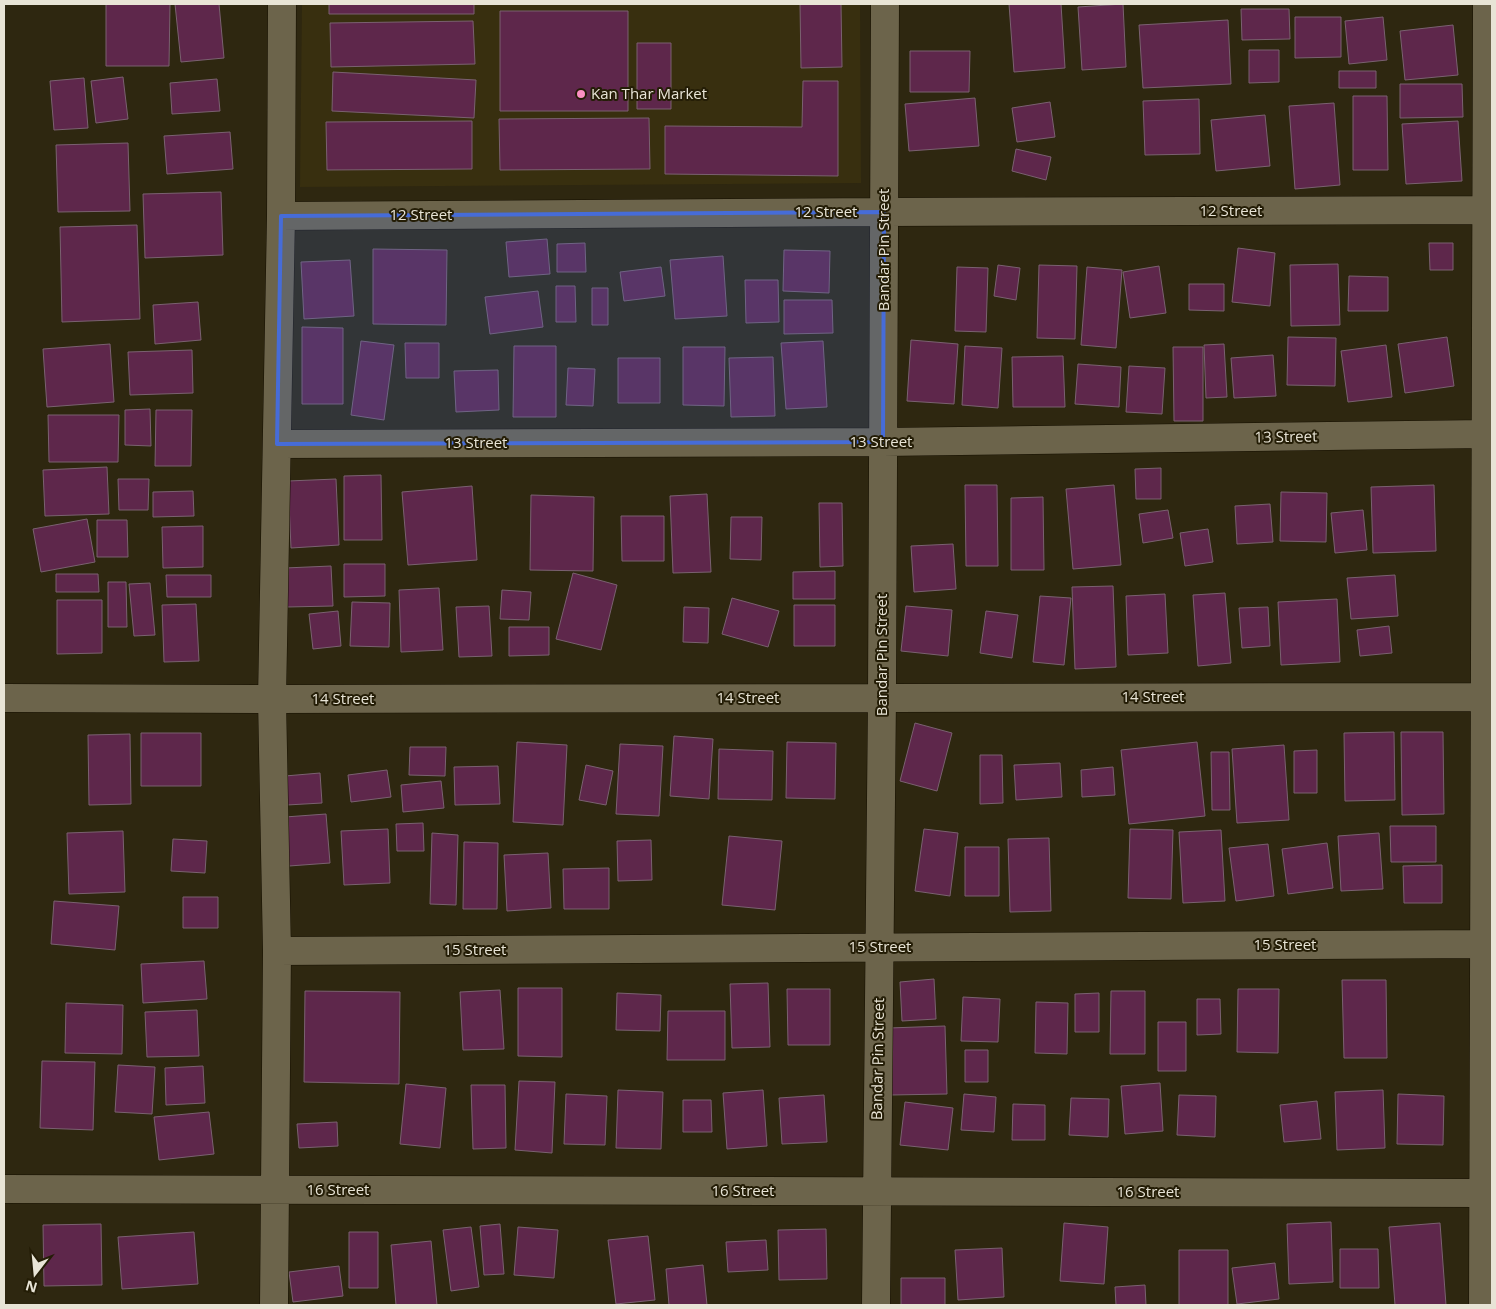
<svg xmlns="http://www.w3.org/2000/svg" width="1496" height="1309" font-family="'Open Sans',sans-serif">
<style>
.built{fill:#382f0f}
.building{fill:#5e274b;stroke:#7a6170}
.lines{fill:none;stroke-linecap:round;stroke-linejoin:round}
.minor-casing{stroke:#161000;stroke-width:29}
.minor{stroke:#6c644b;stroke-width:28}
.marked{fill:#466cd8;fill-opacity:0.2;stroke:#466cd8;stroke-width:4;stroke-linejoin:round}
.poi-dot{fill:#fc8fc3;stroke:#241d06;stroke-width:2}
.labels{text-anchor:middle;stroke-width:4;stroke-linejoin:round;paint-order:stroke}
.poi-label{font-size:15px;fill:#e8e4d6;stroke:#241d06;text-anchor:start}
.street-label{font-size:15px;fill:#e8e4d6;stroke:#241d06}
</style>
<rect width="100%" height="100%" fill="#2e2710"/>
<!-- built -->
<path class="built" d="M302,4H860L861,183L300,187Z"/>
<!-- building -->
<path class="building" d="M106,4H170L169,66H106Z
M175,4H219L224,58L181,62Z
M329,4H474V14H329Z
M800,4H841L842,67L801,68Z
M1009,4H1061L1065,68L1014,72Z
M1123,4L1126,67L1082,70L1078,7Z
M1241,9H1289L1290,39L1242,40Z
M500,11H628V111H500Z
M1295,17H1341V57L1295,58Z
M1383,17L1387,60L1349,64L1345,21Z
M1228,20L1231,84L1143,88L1139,25Z
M473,21L475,64L331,67L330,23Z
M1453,25L1458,75L1405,80L1400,31Z
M637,43H671V109H637Z
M1249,50H1279V82L1249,83Z
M910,51H970L969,92H910Z
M1339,71H1376V88H1339Z
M333,72L476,80L474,118L332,111Z
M123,77L128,119L96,123L91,81Z
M84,78L88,128L54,130L50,81Z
M217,79L220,111L172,114L170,83Z
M803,81H838V176L665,174V126L802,127Z
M1400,84H1462L1463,117L1400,118Z
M1353,96H1387L1388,170H1353Z
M975,98L979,146L909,151L905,104Z
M1199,99L1200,154L1145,155L1143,101Z
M1050,102L1055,137L1017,142L1012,108Z
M1334,103L1340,185L1295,189L1289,106Z
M1265,115L1270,166L1216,171L1211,120Z
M649,118L650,169L500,170L499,119Z
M472,121V169L327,170L326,122Z
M1458,121L1462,181L1406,184L1402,124Z
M230,132L233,169L167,174L164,136Z
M128,143L130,211L58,212L56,145Z
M1016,149L1051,157L1046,180L1012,171Z
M221,192L223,255L145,258L143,194Z
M137,225L140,319L62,322L60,227Z
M547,239L550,274L509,277L506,242Z
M585,243L586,272H557V244Z
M1429,243H1453V270H1430Z
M1238,248L1275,253L1270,306L1232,302Z
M373,249L447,250L446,325L373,324Z
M784,250L830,251L829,293L783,291Z
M723,256L727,316L675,319L670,260Z
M350,260L354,316L304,319L301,262Z
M1338,264L1340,325L1291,326L1290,265Z
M998,265L1020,268L1016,300L994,296Z
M1039,265L1077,266L1075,339L1037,338Z
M1159,266L1166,313L1130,318L1123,272Z
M661,267L665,296L624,301L620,272Z
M957,267L988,268L986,332L955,331Z
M1087,267L1122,270L1116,348L1081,345Z
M1349,276L1388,277V311H1348Z
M745,280H778L779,322L746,323Z
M1189,284H1224V311L1189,310Z
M556,286H575L576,322H556Z
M592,288H608V325H592Z
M538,291L543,327L490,334L485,297Z
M784,300H832L833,333L784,334Z
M198,302L201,340L155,344L153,305Z
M302,327L343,328V404H302Z
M1288,337L1336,338L1335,386L1287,385Z
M1447,337L1454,386L1405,393L1398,344Z
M911,340L958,344L954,404L907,401Z
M361,341L394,345L384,420L351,415Z
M823,341L827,407L786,409L781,343Z
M405,343H439V378H406Z
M110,344L114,402L47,407L43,349Z
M1224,344L1227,397L1206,398L1204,345Z
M1386,345L1392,397L1348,402L1341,351Z
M514,346H556V417H513Z
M965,346L1002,348L998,408L962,405Z
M683,347H725L724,406L683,405Z
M1173,347H1203V421H1174Z
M192,350L193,393L130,395L128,352Z
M1273,355L1276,396L1234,398L1231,358Z
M1063,356L1065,407H1013L1012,357Z
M773,357L775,416L731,417L729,358Z
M618,358H660V403H618Z
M1078,364L1121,367L1119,407L1075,404Z
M1129,366L1165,368L1162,414L1126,412Z
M568,368L595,369L593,406L566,405Z
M498,370L499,410L456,412L454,371Z
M150,409L151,446L125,445V410Z
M156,410H192L191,466H155Z
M48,415H119L118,462H49Z
M107,467L109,514L45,516L43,470Z
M1161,468V499H1136L1135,469Z
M381,475L382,540H344V476Z
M118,479H149L148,510H119Z
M336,479L339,545L291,548L288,481Z
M965,485H997L998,566H966Z
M1114,485L1121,565L1073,569L1066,489Z
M1434,485L1436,551L1373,553L1371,487Z
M472,486L477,560L408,565L402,492Z
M193,491L194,516L153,517V492Z
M1281,492L1327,493L1326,542L1280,541Z
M707,494L711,572L673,573L670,496Z
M531,495L594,497L593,571L530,570Z
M1043,497L1044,570H1011V498Z
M819,503H842L843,566L820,567Z
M1270,504L1273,542L1237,544L1235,506Z
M1168,510L1173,538L1143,543L1139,514Z
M1363,510L1367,550L1335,553L1331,513Z
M621,516H664V561H622Z
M731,517H762L761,560L730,559Z
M87,519L95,562L41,572L33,529Z
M97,520H127L128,557H97Z
M203,526V567L163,568L162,527Z
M1208,529L1213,562L1185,566L1180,533Z
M953,544L956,589L914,592L911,546Z
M344,564H385V596L344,597Z
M331,566L333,606L287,607L285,568Z
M835,571V599H793V572Z
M573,573L617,585L601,650L556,639Z
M56,574H98L99,592H56Z
M166,575H211V597H167Z
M1395,575L1398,616L1351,619L1347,578Z
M108,582H126L127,627H108Z
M150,583L155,635L134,636L129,584Z
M1113,586L1116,667L1075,669L1072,587Z
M439,588L443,650L401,652L399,590Z
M502,590L531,592L529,620L500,619Z
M1225,593L1231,663L1198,666L1193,595Z
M1165,594L1168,653L1128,655L1126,596Z
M1040,596L1071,598L1064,665L1033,662Z
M732,598L779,611L768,647L722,634Z
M1337,599L1340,662L1281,665L1278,602Z
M57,600H102V653L57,654Z
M352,602L390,603L389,647L350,646Z
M196,604L199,661L164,662L162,605Z
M794,605H835V646H794Z
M489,606L492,656L459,657L456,607Z
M906,606L952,610L948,656L901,651Z
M684,607L709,608L708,643L683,642Z
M1268,607L1270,646L1242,648L1239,608Z
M338,611L341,646L313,649L309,614Z
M986,611L1018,615L1012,658L980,653Z
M1389,626L1392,653L1360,656L1357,630Z
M509,627H549V655L509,656Z
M915,723L952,733L937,791L900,781Z
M1394,732L1395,800L1345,801L1344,733Z
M1401,732H1443L1444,814L1402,815Z
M141,733H201V786H141Z
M130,734L131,804L89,805L88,735Z
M674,736L713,739L709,799L670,796Z
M517,742L567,745L563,825L513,822Z
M787,742L836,743L835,799L786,798Z
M1197,742L1205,816L1129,824L1121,750Z
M620,744L663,746L659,816L616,814Z
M1284,745L1289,820L1237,823L1232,749Z
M410,747H446L445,776L409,775Z
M719,749L773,751L772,800L718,799Z
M1317,750V793H1294V751Z
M1211,752H1229L1230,810H1212Z
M980,755H1002L1003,803L980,804Z
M1060,763L1062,797L1016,800L1014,765Z
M586,765L613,771L606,805L579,800Z
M498,766L500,804L455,805L454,767Z
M1113,767L1115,795L1082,797L1081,770Z
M387,770L391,797L351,802L348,775Z
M320,773L322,803L287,805L285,776Z
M441,781L444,808L403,812L401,785Z
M326,814L330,863L289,866L285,817Z
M423,823L424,851H397L396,824Z
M1390,826H1436V862H1391Z
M388,829L390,883L344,885L341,831Z
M924,829L958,833L950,896L915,891Z
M1130,829L1173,830L1171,899L1128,898Z
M1221,830L1225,901L1183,903L1179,832Z
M123,831L125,892L69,894L67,833Z
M432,833L458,835L456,905L430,904Z
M1379,833L1383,889L1341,891L1338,836Z
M729,836L782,841L775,910L722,905Z
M1049,838L1051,911L1010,912L1008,839Z
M173,839L207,841L205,873L171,871Z
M651,840L652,880L618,881L617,841Z
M464,842L498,843L497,909H463Z
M1327,843L1333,888L1288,894L1282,849Z
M1268,844L1274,896L1236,901L1229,848Z
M965,847H999V896H965Z
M548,853L551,908L507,911L504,855Z
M1442,865V903H1404L1403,866Z
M609,868V909H564L563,869Z
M183,897H218V928H183Z
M54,901L119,906L115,950L51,944Z
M204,961L207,999L143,1003L141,964Z
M934,979L936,1019L902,1021L900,982Z
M1342,980H1386L1387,1058H1344Z
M768,983L770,1047L732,1048L730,984Z
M518,988H562V1057L518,1056Z
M787,989H830V1045H788Z
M1238,989H1279L1278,1053L1237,1052Z
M500,990L504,1049L463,1050L460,992Z
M305,991L400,992L399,1084L304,1082Z
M1111,991H1145V1054H1110Z
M617,993L661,995L660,1031L616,1030Z
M1099,993V1032H1075V994Z
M963,997L1000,999L998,1042L961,1041Z
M1197,999H1220L1221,1034L1197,1035Z
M1036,1002L1068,1003L1067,1054L1035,1053Z
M66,1003L123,1005L122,1054L65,1053Z
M197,1010L199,1056L147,1057L145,1012Z
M668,1011H725V1060H667Z
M1158,1022H1186V1071H1158Z
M945,1026L947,1094L891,1095L889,1028Z
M965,1050H988V1082H965Z
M42,1061L95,1062L93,1130L40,1128Z
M118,1065L155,1067L152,1114L115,1112Z
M203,1066L205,1103L166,1105L165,1068Z
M519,1081L555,1082L552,1153L515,1150Z
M1160,1083L1163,1131L1125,1134L1121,1086Z
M406,1084L446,1088L440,1148L400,1144Z
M471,1085H505L506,1148L473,1149Z
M618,1090L663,1092L661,1149L616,1148Z
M763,1090L767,1146L727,1149L723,1093Z
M1383,1090L1385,1148L1337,1150L1335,1092Z
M566,1094L607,1096L605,1145L564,1144Z
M964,1094L996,1097L994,1132L961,1130Z
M1398,1094L1444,1096L1443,1145L1397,1144Z
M824,1095L827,1142L782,1144L779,1098Z
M1179,1095L1216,1096L1215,1137L1177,1135Z
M1071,1098L1109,1099L1108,1137L1069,1135Z
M683,1100H711L712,1132H683Z
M1317,1101L1321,1139L1284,1142L1280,1105Z
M905,1102L953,1108L948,1150L900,1145Z
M1013,1104L1045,1105V1140H1012Z
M209,1112L214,1154L159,1160L154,1117Z
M337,1122L338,1146L299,1148L297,1124Z
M1331,1222L1333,1282L1289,1284L1287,1224Z
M1064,1223L1108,1227L1104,1284L1060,1281Z
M1440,1223L1446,1305H1395L1389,1227Z
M101,1224L102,1285L44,1286L43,1225Z
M500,1224L504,1274L484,1275L480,1226Z
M471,1227L479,1287L451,1291L443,1230Z
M518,1227L558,1230L554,1278L514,1275Z
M826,1229L827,1279L779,1280L778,1230Z
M194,1232L198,1284L122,1289L118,1237Z
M349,1232H378V1288H349Z
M648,1236L655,1300L616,1304L608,1240Z
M766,1240L768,1270L728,1272L726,1242Z
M431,1241L437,1305H396L391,1245Z
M1002,1248L1004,1297L958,1300L955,1250Z
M1340,1249H1378L1379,1288H1340Z
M1179,1250H1228V1305H1179Z
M1275,1263L1279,1299L1237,1304L1232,1268Z
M703,1265L707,1305H669L666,1269Z
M339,1266L343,1296L293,1302L289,1272Z
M901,1278H945V1305H901Z
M1145,1285L1146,1305H1116L1115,1287Z"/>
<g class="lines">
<!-- minor casing -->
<g class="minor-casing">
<path id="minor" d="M281,216L884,212L1492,210
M277,444L883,442L1485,434
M4,698L272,699L1492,697
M277,951L1484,944
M4,1189L1483,1193
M274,1305L277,951L272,699L281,216L282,4
M876,1305L882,698L885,4
M1483,1305L1487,4"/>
</g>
<!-- minor -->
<use href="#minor" class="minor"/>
</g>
<!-- marked area -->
<path class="marked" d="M884,212L883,442L277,444L281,216Z"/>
<!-- markers -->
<circle class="poi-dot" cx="581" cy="94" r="5"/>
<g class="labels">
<!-- poi labels -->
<g class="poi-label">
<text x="591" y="99">Kan Thar Market</text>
</g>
<!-- street labels -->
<g class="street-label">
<text x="1231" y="216">12 Street</text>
<text x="826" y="217">12 Street</text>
<text x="421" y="220">12 Street</text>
<text transform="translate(884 250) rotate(-90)" y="5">Bandar Pin Street</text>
<text transform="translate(1286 437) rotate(-1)" y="5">13 Street</text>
<text x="881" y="447">13 Street</text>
<text x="476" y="448">13 Street</text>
<text transform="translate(882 655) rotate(-90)" y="5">Bandar Pin Street</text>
<text x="1153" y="702">14 Street</text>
<text x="748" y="703">14 Street</text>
<text x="343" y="704">14 Street</text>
<text x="1285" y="950">15 Street</text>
<text x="880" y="952">15 Street</text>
<text x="475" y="955">15 Street</text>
<text transform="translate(878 1059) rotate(-89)" y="5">Bandar Pin Street</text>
<text x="338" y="1195">16 Street</text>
<text x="743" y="1196">16 Street</text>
<text x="1148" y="1197">16 Street</text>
</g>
</g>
<!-- border -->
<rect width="1496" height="1309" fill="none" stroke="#e8e4d6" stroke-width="10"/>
<!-- north arrow -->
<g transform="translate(35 1274) rotate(196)" stroke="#241d06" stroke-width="4" paint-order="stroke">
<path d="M0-4L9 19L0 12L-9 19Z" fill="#e8e4d6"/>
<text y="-8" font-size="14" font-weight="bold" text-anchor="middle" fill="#e8e4d6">N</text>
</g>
</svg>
